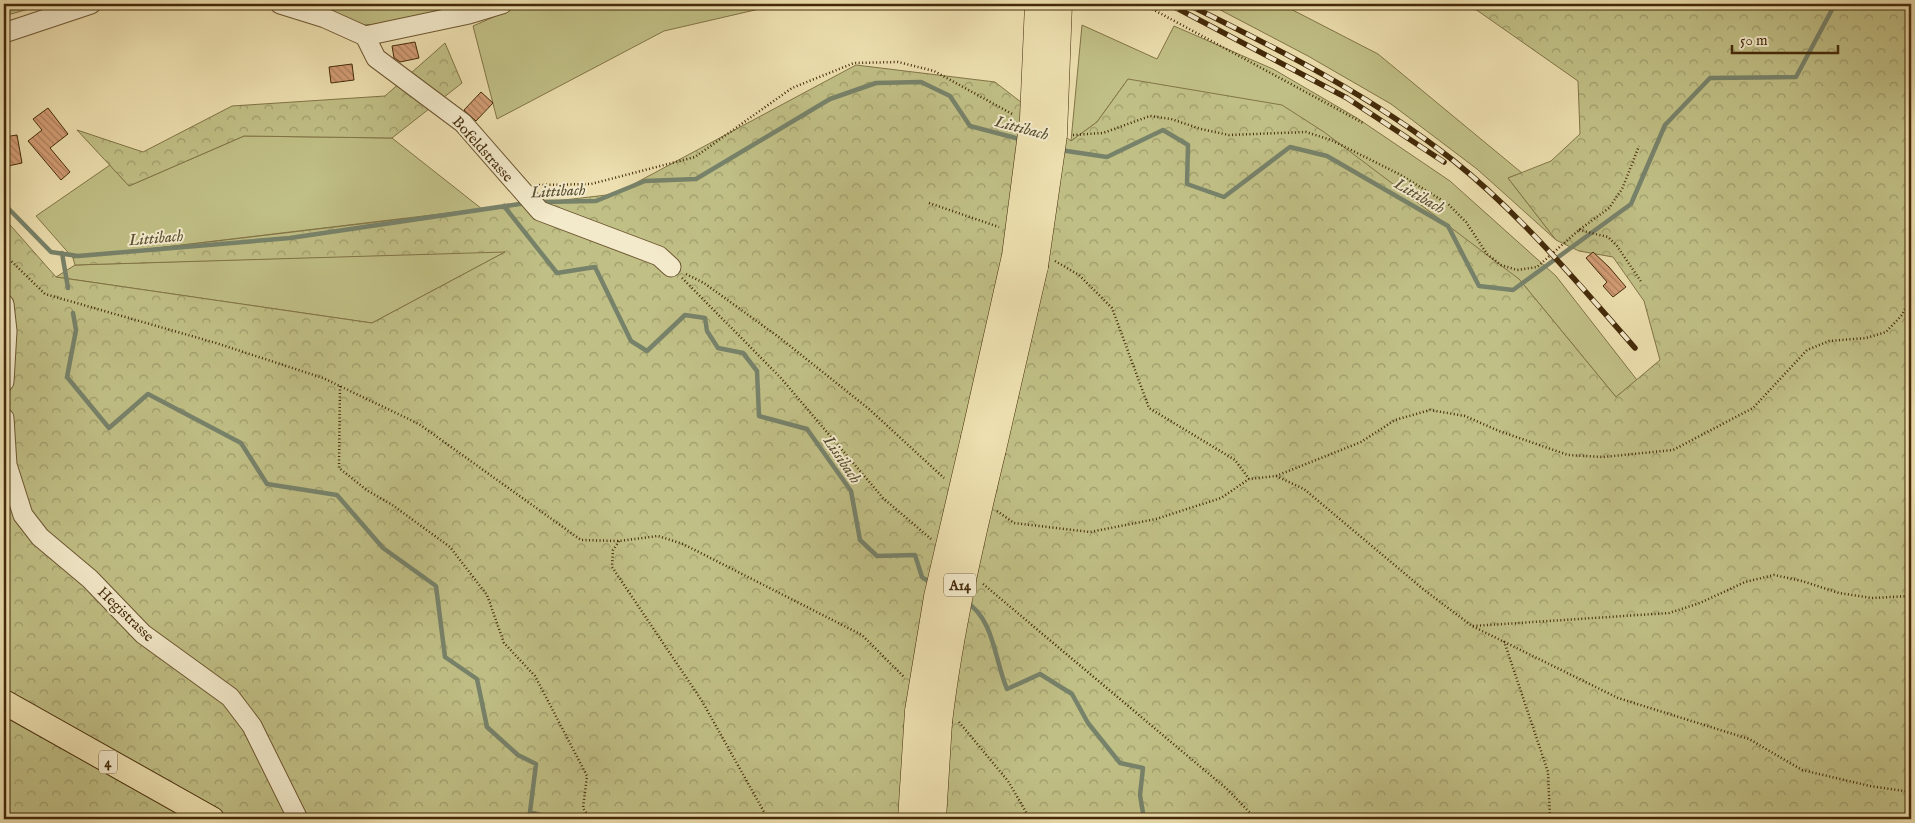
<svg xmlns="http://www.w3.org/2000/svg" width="1915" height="823" font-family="'IM FELL English',serif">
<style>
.grass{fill:#c0bf85;stroke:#827447}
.forest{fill:url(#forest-crowns);stroke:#827447}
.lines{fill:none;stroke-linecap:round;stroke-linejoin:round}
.stream{stroke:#77826a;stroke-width:4.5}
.building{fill:url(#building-back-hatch);stroke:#442a09}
.minor-casing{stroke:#6e5732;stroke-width:21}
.major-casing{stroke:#442a09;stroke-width:26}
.highway-casing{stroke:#442a09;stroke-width:29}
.path{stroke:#442a09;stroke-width:2.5;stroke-dasharray:1 2.5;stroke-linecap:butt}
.minor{stroke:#f3eacb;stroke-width:19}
.major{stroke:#eddfaf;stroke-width:24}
.highway{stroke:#eddfaf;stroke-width:28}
.rail-casing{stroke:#442a09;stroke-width:5.5}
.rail{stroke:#f3eacb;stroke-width:4;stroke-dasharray:11;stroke-linecap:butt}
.highway-bridge-casing{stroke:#442a09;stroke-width:29;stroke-linecap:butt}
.highway-bridge{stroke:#eddfaf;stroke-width:28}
.labels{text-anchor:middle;stroke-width:4;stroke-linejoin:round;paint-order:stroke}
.shield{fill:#f3eacb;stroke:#786443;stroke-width:1}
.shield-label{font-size:14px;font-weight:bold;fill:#442a09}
.street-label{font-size:15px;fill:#442a09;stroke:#f3eacb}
.water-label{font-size:16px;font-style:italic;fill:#594f32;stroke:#f3eacb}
</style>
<defs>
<pattern id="forest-crowns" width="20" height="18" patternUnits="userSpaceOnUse" patternTransform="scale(1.25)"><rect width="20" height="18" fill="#c0bf85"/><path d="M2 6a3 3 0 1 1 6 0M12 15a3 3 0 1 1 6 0" fill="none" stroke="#9e9b6b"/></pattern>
<pattern id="building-back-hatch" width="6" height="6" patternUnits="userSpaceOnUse" patternTransform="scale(1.25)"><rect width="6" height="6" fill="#d29c74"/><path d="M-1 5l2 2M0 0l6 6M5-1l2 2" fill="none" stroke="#ac7f5d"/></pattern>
</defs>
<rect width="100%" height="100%" fill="#eddfaf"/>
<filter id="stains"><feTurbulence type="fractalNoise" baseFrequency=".004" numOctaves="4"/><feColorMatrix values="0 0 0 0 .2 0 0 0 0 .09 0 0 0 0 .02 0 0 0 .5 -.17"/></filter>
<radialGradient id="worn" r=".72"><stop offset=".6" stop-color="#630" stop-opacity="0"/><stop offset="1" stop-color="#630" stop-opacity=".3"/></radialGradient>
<!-- grass -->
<path class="grass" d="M4,4H46L4,16Z
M314,4H485L397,23L362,25Z
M523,4H781L664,31L497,119L473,26Z
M1209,4H1281L1378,54L1522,173L1508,178L1556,240L1477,169L1391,104L1308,56Z
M1082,25L1157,59L1174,26L1273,69L1357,118L1450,181L1556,276L1637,380L1616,397L1519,279L1128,79L1097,122L1071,141Z
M244,136L392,138L482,209L73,258L36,216L110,165L129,186Z
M507,251L372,323L56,277L75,265Z"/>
<!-- forest -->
<path class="forest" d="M1468,4H1911V819H4V218L56,277L372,323L505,252L75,265L73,258L615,194L856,65L995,82L1071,141L1097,122L1128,79L1282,105L1324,132L1519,279L1616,397L1660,360L1644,301L1613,257L1579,251L1556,240L1508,178L1551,161L1580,134L1578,81Z
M445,43L462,83L392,138L244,136L129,186L77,130L143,152L232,106L385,96Z"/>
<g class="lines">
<!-- stream -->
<path class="stream" d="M1060,150L1107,157L1163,130L1188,145L1187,184L1224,197L1290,147L1327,156L1448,226L1479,286L1513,290L1631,204L1665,125L1710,78L1796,77L1835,4
M538,202L596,201L645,181L696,179L830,99L876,83L921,82L950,96L970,126L1023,140
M4,204L51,252L78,256L290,238L526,203
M504,206L557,273L595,267L631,341L647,351L685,315L705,318L707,331L718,348L743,353L757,371L759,416L807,429L851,491L860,540L877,556L915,555L922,577L931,583
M62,253L68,288
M73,313L76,330L67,377L109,428L148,394L241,443L267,484L337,495L383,548L436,586L445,657L477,679L487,727L518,755L536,764L530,812L554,819
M966,602C994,618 995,662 1007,689L1040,674L1072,694L1088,723L1120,763L1143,768L1140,795L1144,819
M1151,819L1178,815L1181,819"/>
</g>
<!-- building -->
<path class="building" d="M415,42L419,58L400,62L394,58L392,46Z
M352,64L354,80L331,83L329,67Z
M481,92L493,103L476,121L464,110Z
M48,108L68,134L50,148L70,172L61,180L28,141L42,130L33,119Z
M17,135L22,163L8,166L4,137Z
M1593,252L1609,267L1626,287L1613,297L1603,286L1607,282L1586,258Z"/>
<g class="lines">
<!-- minor casing -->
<g class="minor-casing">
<path id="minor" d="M280,4L325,18L365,36
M4,33L91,4
M365,36L376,58L463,123L540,211L659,256L671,267
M365,36L469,14L502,4
M4,304L7,331L4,382
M4,418L7,465L23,515L40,537L90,579L143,634L230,697L252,726L298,819"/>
</g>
<!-- major casing -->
<g class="major-casing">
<path id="major" d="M4,702L212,819"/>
</g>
<!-- highway casing -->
<g class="highway-casing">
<path id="highway" d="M975,438L1016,256
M992,449L1034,266
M912,819L919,711
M932,819L938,722"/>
</g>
<!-- path -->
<path class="path" d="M1143,4L1363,123
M1073,135L1103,133L1150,116L1171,119L1201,129L1229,135L1306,132L1331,140L1399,174L1448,204L1466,222L1487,254L1501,265L1517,270L1537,267L1579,230L1609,208L1622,189L1639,146
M539,185L591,184L695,157L792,88L854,63L898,62L934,71L1014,115
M929,203L999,227
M1579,230L1608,237L1617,246L1642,283
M4,254L45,294L216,343L323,378L419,424L581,540L619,541L658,536L683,544L862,635L905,678
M1055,261L1079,275L1112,308L1149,408L1235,460L1249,479
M686,274L704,283L780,338L869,409L944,478
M682,278L780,377L883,498L931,539
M340,386L339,468L368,491L391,504L450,547L487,595L504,643L535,676L587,776L583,808L590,819
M1276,476L1361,442L1395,420L1430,410L1465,416L1499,431L1568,455L1603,457L1673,450L1753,408L1807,350L1829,341L1866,338L1886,332L1902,315L1911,297
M997,511L1014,523L1090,532L1156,519L1221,498L1249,479L1276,476L1304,489L1423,589L1472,626L1618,698L1749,739L1802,770L1870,786L1911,792
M619,541L613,550L612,567L702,701L768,819
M983,584L1227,789L1256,819
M1473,626L1669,613L1700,603L1745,582L1774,575L1802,581L1839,593L1872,598L1911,596
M1504,641L1548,772L1550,819
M959,722L1008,781L1030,819
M4,737L9,724"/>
<!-- minor -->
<use href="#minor" class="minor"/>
<!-- major -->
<use href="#major" class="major"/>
<!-- highway -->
<use href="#highway" class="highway"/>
<!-- rail casing -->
<g class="rail-casing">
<path id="rail" d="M1169,4L1347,98L1444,162
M1187,4C1280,50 1372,96 1454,161C1521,215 1578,283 1635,348"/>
</g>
<!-- rail -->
<use href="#rail" class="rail"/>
<!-- highway-bridge casing -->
<g class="highway-bridge-casing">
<path id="highway-bridge" d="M1016,256L1034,118L1039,4
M1034,266L1053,135L1058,4
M919,711L938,597L975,438
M938,722C949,630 970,540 992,449"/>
</g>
<!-- highway-bridge -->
<use href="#highway-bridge" class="highway-bridge"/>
</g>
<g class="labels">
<!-- shield labels -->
<g class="shield">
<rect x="944" y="573.5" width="32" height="23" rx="4"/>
<rect x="99" y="750.5" width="18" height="23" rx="4"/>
</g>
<g class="shield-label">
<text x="960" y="590">A14</text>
<text x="108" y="767">4</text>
</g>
<!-- street labels -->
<g class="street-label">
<text transform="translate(483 149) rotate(48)" y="5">Bofeldstrasse</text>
<text transform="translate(126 614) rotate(44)" y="5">Hegistrasse</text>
</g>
<!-- water labels -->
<g class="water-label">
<text transform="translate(1022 127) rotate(15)" y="6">Littibach</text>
<text transform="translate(558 190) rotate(-3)" y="6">Littibach</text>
<text transform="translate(1420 195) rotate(30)" y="6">Littibach</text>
<text transform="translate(156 237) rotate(-5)" y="6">Littibach</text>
<text transform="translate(843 459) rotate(56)" y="6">Lissibach</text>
</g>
</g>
<!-- margin -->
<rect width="1915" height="823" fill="none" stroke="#eddfaf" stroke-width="20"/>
<rect x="5" y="5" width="1905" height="813" fill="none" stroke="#442a09" stroke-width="2.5"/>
<rect x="10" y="10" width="1895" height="803" fill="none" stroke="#442a09"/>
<!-- scale -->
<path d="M1732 45v8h106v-8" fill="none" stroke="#442a09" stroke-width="2.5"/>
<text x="1740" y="45" font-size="15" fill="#442a09" stroke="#f3eacb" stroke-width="4" paint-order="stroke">50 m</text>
<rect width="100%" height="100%" filter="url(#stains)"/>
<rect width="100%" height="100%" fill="url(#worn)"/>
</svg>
